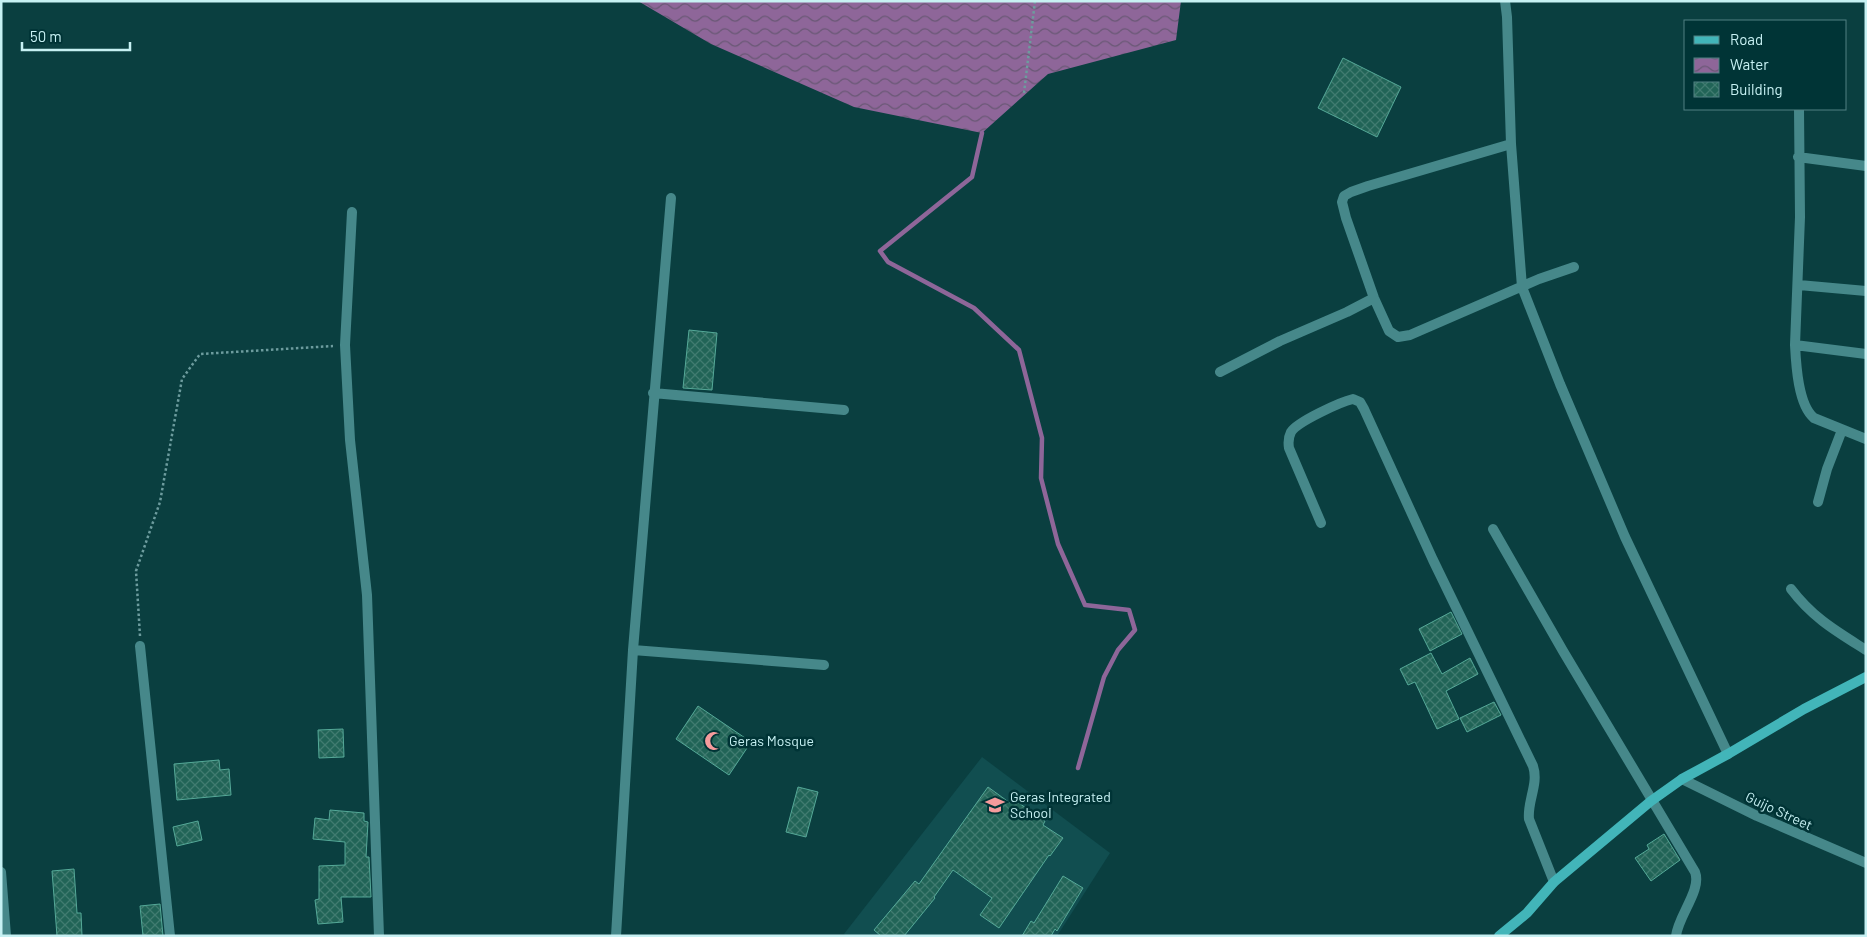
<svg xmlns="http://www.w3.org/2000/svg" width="1867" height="937" font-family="Barlow,sans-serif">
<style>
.built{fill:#114e50}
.water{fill:url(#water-waves)}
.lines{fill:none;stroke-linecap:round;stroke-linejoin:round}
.stream{stroke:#8e6699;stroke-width:4.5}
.building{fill:url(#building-cross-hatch);stroke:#55a998}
.path{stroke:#6d9c9e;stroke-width:2.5;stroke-dasharray:2.5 2.5;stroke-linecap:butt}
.street{stroke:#46888a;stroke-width:10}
.secondary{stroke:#42b5b9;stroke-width:10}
.labels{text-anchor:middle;stroke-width:5;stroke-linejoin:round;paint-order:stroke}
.poi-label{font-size:14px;fill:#c7f1f3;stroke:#003436;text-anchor:start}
.street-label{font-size:14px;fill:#c7f1f3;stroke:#003436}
</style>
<defs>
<pattern id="water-waves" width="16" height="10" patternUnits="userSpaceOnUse" patternTransform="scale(1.25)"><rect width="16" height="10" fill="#8e6699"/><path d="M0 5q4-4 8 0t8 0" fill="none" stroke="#695875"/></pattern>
<pattern id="building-cross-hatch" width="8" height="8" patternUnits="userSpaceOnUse" patternTransform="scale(1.25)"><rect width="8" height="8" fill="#216457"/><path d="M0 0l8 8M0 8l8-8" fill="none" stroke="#407b70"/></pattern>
</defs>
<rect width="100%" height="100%" fill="#0a3f40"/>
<!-- built -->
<path class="built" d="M982,757L1110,853L1057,936H846L844,934Z"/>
<!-- water -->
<path class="water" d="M638,1H1181L1176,40L1048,74L982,133L854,107L711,44Z"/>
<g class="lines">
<!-- stream -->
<path class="stream" d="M982,133L972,177L880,251L888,262L974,308L1019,350L1042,438L1041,478L1058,544L1085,605L1129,610L1135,630L1118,650L1104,677L1078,768"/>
</g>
<!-- building -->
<path class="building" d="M1343,58L1401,87L1377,137L1318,108Z
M689,330L717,333L712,390L683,388Z
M1451,612L1462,634L1430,651L1419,629Z
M1431,653L1442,674L1470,658L1478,674L1446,691L1459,719L1437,729L1415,682L1408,685L1400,669Z
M1494,702L1501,715L1467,732L1460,718Z
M698,706L751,742L729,775L676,739Z
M343,729L344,757L319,758L318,730Z
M219,760L220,770L229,769L231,795L177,800L174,764Z
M798,787L818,792L806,837L786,832Z
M988,787L1010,803L1013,799L1045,821L1043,825L1063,838L1050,856L1049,855L999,928L980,915L992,898L953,870L934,897L935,898L904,936H881L874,930L915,881L919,884Z
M330,810L364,813V821L368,822L366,857H369L371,897H341L343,922L318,924L315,900L319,899V866L345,865V842L313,839L315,818L329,820Z
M198,821L202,840L177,846L173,827Z
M1664,834L1680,860L1651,881L1635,858L1649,849L1647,845Z
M74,869L77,913H81L82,936H57L52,871Z
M1063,876L1083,888L1057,931L1055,929L1051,936H1022L1031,921L1034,923Z
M160,904L163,936H143L140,906Z"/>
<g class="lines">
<!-- path -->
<path class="path" d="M1024,93L1035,1
M140,636L136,571L160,502L182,379L200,354L333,346"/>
<!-- street -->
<path class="street" d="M1505,1L1507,17L1511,144L1522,287L1560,384L1625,537L1728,754
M1799,109L1800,217L1795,345C1796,364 1798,405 1814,418L1866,439
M1511,144L1368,186L1351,192L1344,196L1342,202L1346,218L1374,298L1389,331L1398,337L1410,335L1539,279L1574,267
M1798,157L1866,166
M352,212L345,345L350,440L367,595L379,936
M1799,285L1866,291
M1795,345L1866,354
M1220,372L1280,341L1347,312L1374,298
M653,393L844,410
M1818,502L1827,469L1842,430
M1321,523L1289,448C1288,442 1288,438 1291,432C1297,422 1340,402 1353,399L1360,402L1364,409L1433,560L1533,766C1539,784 1527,801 1529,819L1554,882
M1493,529L1563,651L1695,872C1702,890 1678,916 1676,936
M1791,589C1813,618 1836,631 1866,650
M140,646L170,936
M633,650L824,665
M1682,779L1757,816L1866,863
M1,872L6,936
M616,936L633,650L671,198"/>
<!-- secondary -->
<path class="secondary" d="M1499,936L1527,913L1554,882L1651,801L1682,779L1728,754L1804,709L1866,677"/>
</g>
<!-- icons -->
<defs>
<g id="mosque-bare" transform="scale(1.5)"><path d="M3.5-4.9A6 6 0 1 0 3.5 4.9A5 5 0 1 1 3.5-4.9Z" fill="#f59b9c" stroke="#003436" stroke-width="2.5" paint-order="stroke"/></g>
<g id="school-bare" transform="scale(1.5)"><path d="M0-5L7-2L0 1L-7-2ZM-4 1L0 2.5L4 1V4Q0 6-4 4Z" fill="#f59b9c" stroke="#003436" stroke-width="2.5" paint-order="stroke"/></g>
</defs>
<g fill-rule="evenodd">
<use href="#mosque-bare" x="714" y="741"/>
<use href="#school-bare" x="995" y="805"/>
</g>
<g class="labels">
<!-- poi labels -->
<g class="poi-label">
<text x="729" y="746">Geras Mosque</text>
<text x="1010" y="802">Geras Integrated<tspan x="1010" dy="16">School</tspan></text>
</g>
<!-- street labels -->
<g class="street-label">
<text transform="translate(1779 811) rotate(25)" y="5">Guijo Street</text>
</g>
</g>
<!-- border -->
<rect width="1867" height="937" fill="none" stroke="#c7f1f3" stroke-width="5"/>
<!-- legend -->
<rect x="1684" y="20" width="162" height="90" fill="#003436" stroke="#508082"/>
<rect x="1694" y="36" width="25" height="8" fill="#42b5b9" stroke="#508082"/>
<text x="1730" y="45" font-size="15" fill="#c7f1f3">Road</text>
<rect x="1694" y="58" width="25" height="15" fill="url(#water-waves)" stroke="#508082"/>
<text x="1730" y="70" font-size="15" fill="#c7f1f3">Water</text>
<rect x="1694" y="82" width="25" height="15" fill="url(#building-cross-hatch)" stroke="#508082"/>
<text x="1730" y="95" font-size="15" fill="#c7f1f3">Building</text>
<!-- scale -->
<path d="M22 42v8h108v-8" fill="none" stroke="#c7f1f3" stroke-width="2.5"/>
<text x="30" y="42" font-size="15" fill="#c7f1f3" stroke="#003436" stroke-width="4" paint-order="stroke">50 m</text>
</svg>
